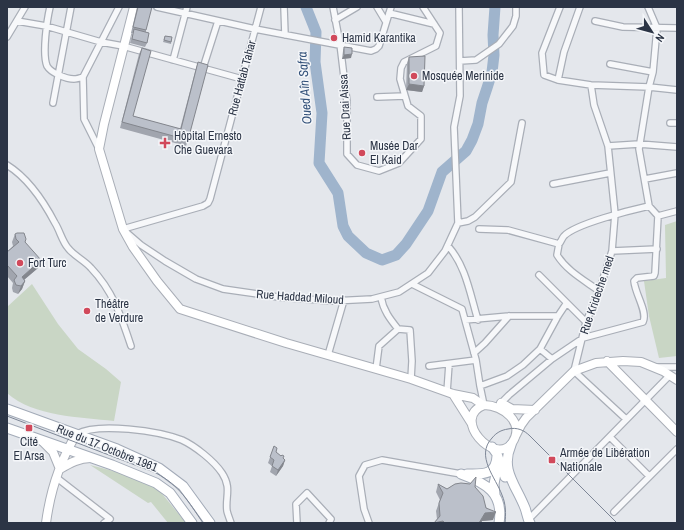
<svg xmlns="http://www.w3.org/2000/svg" width="684" height="530" font-family="'Archivo Narrow',sans-serif">
<style>
.green{fill:#c9d6c5}
.lines{fill:none;stroke-linecap:round;stroke-linejoin:round}
.river{stroke:#9fb4cc;stroke-width:11}
.minor-casing{stroke:#a9aeb7;stroke-width:8}
.secondary-casing{stroke:#a9aeb7;stroke-width:10}
.primary-casing{stroke:#a3abb8;stroke-width:11}
.minor{stroke:#f7f8fa;stroke-width:5.5}
.secondary{stroke:#fff;stroke-width:8}
.primary{stroke:#fff;stroke-width:9}
.tram{stroke:#7d8696;stroke-width:1}
.wall{fill:#a1a5ae}
.shaded-wall{fill:#83868d}
.building{fill:#bbc0ca;stroke:#83868d}
.poi-dot{fill:#d1495b;stroke:#f4f6f9;stroke-width:1.5}
.labels{text-anchor:middle;stroke-width:3;stroke-linejoin:round;paint-order:stroke}
.poi-label{font-size:12px;fill:#2b3445;stroke:#f4f6f9;text-anchor:start}
.street-label{font-size:12px;fill:#2b3445;stroke:#f4f6f9}
.water-label{font-size:13px;font-style:italic;fill:#34527a;stroke:#f4f6f9}
</style>
<rect width="100%" height="100%" fill="#e4e7ec"/>
<!-- green -->
<path class="green" d="M677,221V356L659,358L649,316L644,281L666,278L665,225Z
M32,284L58,324L78,349L106,369L121,382L114,421C80,417 34,417 7,393V307Z
M90,465L129,475L159,490L186,523H168L151,502L148,503Z"/>
<g class="lines">
<!-- river -->
<path class="river" d="M306,7L316,32L315,62L322,113L319,163L338,193L343,226L348,236L366,253L382,260L396,255L406,244L428,211L442,172L466,151L472,140L478,124L482,103L487,88L492,72L494,55L493,35L495,7"/>
<!-- minor casing -->
<g class="minor-casing">
<path id="minor" d="M50,7C47,20 42,54 47,66C51,73 66,79 74,79C77,79 80,78 83,77L119,7
M157,7L255,29L371,51L376,49L379,46L391,7
M284,7L285,35
M333,7L340,44L347,102V154L357,165L379,171L399,163L421,139V116L408,106L400,79L401,68L404,62L436,46L440,33L423,7
M377,7L386,22
M560,7L542,53L544,75L558,80L591,85L649,87L677,90
M648,7L657,28L653,72L649,87L639,149L649,206
M389,13L434,24
M335,20L357,7
M17,21L46,26L101,42L123,46L242,79
M595,21L623,27L677,28
M7,37L25,7
M173,60L187,7
M460,61L476,60L499,44L513,26L516,16V7
M610,64L653,72
M203,68L218,21
M83,77L84,119L99,149
M558,80L564,52L580,7
M591,85L594,105L608,146L615,214L612,251L599,291L586,322L574,371L626,419
M377,97L405,96
M53,103L71,7
M670,123H677
M608,146L639,144L677,147
M7,165C28,178 44,202 55,223C60,231 62,241 68,248C74,256 84,260 91,268C113,291 121,316 131,346
M645,179L677,173
M553,184L610,173
M458,223L468,221L475,217L511,182L522,123
M123,229L203,206L208,203L210,199L261,7
M479,229L508,230L559,244C561,242 562,238 564,236C575,224 631,210 649,206L658,216L677,211
M126,232L141,245L165,261L196,279L223,289L278,297L333,301L372,299L399,292L428,273L445,251L458,223L454,127L460,96L459,7
M559,244L557,255C567,271 584,280 599,291
M448,246C466,266 470,294 478,320
M612,251L657,249
M539,275L586,322
M412,284L462,309L465,320
M381,297C383,310 390,319 398,329
M540,349L552,359
M474,353L485,343L509,316
M328,355L344,300
M429,366L476,360
M655,367H677
M376,369L379,346L398,329L410,330L412,361L411,379
M480,386L507,376L523,365L540,349L558,316L566,304
M447,392L449,364
M484,405L480,386L476,360L465,320L509,316H558
M499,405L509,395L552,359L583,338L643,322C648,312 635,294 634,281L637,278L654,276L655,273L658,216
M77,434C98,422 159,431 182,440C195,446 214,461 222,473C232,488 225,497 227,511C228,515 230,520 231,523
M610,437L649,476
M57,478L110,519L104,523
M614,512L677,449
M528,520L670,375
M297,523L296,504L307,493L331,519L329,523
M369,523L364,509L359,476L365,465L382,460L461,474"/>
</g>
<!-- secondary casing -->
<g class="secondary-casing">
<path id="secondary" d="M134,7L104,124L99,149L123,229L133,247L157,281L180,309L286,343L411,379L453,394L473,398L483,405
M607,361L677,432
M453,394L472,424
M501,403L512,409L535,410
M484,405C503,405 526,423 512,443C495,467 450,418 484,405Z
M516,435L521,425L526,418L574,371L596,363L623,361L641,362L663,371L677,380
M42,441L53,452L60,469
M60,469C70,463 79,458 91,458
M46,523C50,493 60,461 76,435"/>
</g>
<!-- primary casing -->
<g class="primary-casing">
<path id="primary" d="M7,409L117,449L159,468L183,486L210,523
M7,428L112,465L156,483L170,493L192,523
M511,445C500,470 516,485 525,508C527,513 527,518 530,523
M492,447L497,454L505,477
M461,474C486,483 504,493 499,523
M467,474C482,474 496,476 497,456
M495,495L494,484L498,463"/>
</g>
<!-- minor -->
<use href="#minor" class="minor"/>
<!-- secondary -->
<use href="#secondary" class="secondary"/>
<!-- primary -->
<use href="#primary" class="primary"/>
<!-- tram -->
<path class="tram" d="M7,416L156,473C180,486 188,501 203,523
M505,523C506,514 506,504 502,495C496,478 475,456 492,438C496,433 501,430 508,429C517,427 524,430 530,436L617,523"/>
</g>
<!-- wall -->
<path class="wall" d="M137,7H138L146,30V32L147,43L145,47L130,43L133,33H131Z
M165,36L172,37L171,44L163,42Z
M344,47L351,58L342,59L343,51Z
M142,48L133,116L180,129L196,68L198,62L188,140L186,146L120,128L139,54Z
M409,57L424,86L422,92L406,90L407,63Z
M15,234L25,242L38,268L24,280L25,281L22,289L18,294L13,292L12,288L13,283L7,276V252L13,246L12,242Z
M274,446L276,452L285,460L283,466L276,476L270,472L272,466L268,463Z
M438,484L447,489L475,487L493,520L482,521L481,523H434L437,519L436,511L440,500L436,492Z"/>
<!-- shaded-wall -->
<path class="shaded-wall" d="M336,38V40L332,41L333,39Z
M352,54L351,58L342,59L344,55Z
M409,84L424,86L422,92L406,90Z
M41,260L38,268L19,284L22,277Z
M25,281L22,289L18,294L21,286Z
M285,460L283,466L276,476L278,470Z
M496,512L493,520L482,521L481,523H479L485,513Z
M443,521L442,523H434Z"/>
<!-- building -->
<path class="building" d="M138,7H152L146,30L133,27Z
M134,29L149,33L147,43L132,39Z
M333,34H336V38L333,39Z
M165,36L172,37L171,42L164,40Z
M344,47L352,48V54L344,55Z
M142,48L151,51L133,116L181,129L198,62L208,65L188,140L122,122Z
M425,56L424,86L409,84V57Z
M17,233H24L26,239L25,242L41,260L22,277L25,281L21,286L16,285L14,280L17,276L7,265V252L19,242L16,239L15,234Z
M274,446L277,448L276,452L281,456L282,455L284,456L283,458L285,460L278,470L272,466L274,460L270,457Z
M476,477L475,487L483,496L486,508L496,512L485,513L479,523H445L443,521L434,523L440,516L439,503L443,493L438,484L447,489L455,484L461,483L470,484Z"/>
<!-- markers -->
<g class="poi-dot">
<circle cx="334" cy="38" r="4"/>
<circle cx="414" cy="76" r="4"/>
<path d="M163 137h4v4h4v4h-4v4h-4v-4h-4v-4h4z"/>
<circle cx="362" cy="153" r="4"/>
<circle cx="20" cy="263" r="4"/>
<circle cx="87" cy="311" r="4"/>
<rect x="25" y="424" width="8" height="8" rx="2"/>
<rect x="548" y="456" width="8" height="8" rx="2"/>
</g>
<g class="labels">
<!-- poi labels -->
<g class="poi-label">
<text x="342" y="42">Hamid Karantika</text>
<text x="422" y="80">Mosquée Merinide</text>
<text x="174" y="140">Hôpital Ernesto<tspan x="174" dy="14">Che Guevara</tspan></text>
<text x="370" y="150">Musée Dar<tspan x="370" dy="14">El Kaid</tspan></text>
<text x="28" y="267">Fort Turc</text>
<text x="95" y="308">Théâtre<tspan x="95" dy="14">de Verdure</tspan></text>
<text x="29" y="446" text-anchor="middle">Cité<tspan x="29" dy="14">El Arsa</tspan></text>
<text x="560" y="457">Armée de Libération<tspan x="560" dy="14">Nationale</tspan></text>
</g>
<!-- street labels -->
<g class="street-label">
<text transform="translate(242 78) rotate(-75)" y="4">Rue Hattab Tahar</text>
<text transform="translate(345 107) rotate(-93)" y="4">Rue Drai Aissa</text>
<text transform="translate(597 295) rotate(-71)" y="4">Rue Krideche med</text>
<text transform="translate(300 297) rotate(4)" y="4">Rue Haddad Miloud</text>
<text transform="translate(107 448) rotate(22)" y="4">Rue du 17 Octobre 1961</text>
</g>
<!-- water labels -->
<g class="water-label">
<text transform="translate(304 88) rotate(-94)" y="5">Oued Aîn Safra</text>
</g>
</g>
<!-- border -->
<rect width="684" height="530" fill="none" stroke="#2b3445" stroke-width="16"/>
<!-- north arrow -->
<g transform="translate(652 32) rotate(126)" stroke="#f4f6f9" stroke-width="3" paint-order="stroke">
<path d="M0-3L7 15L0 10L-7 15Z" fill="#2b3445"/>
<text y="-6" font-size="11" font-weight="bold" text-anchor="middle" fill="#2b3445">N</text>
</g>
</svg>
